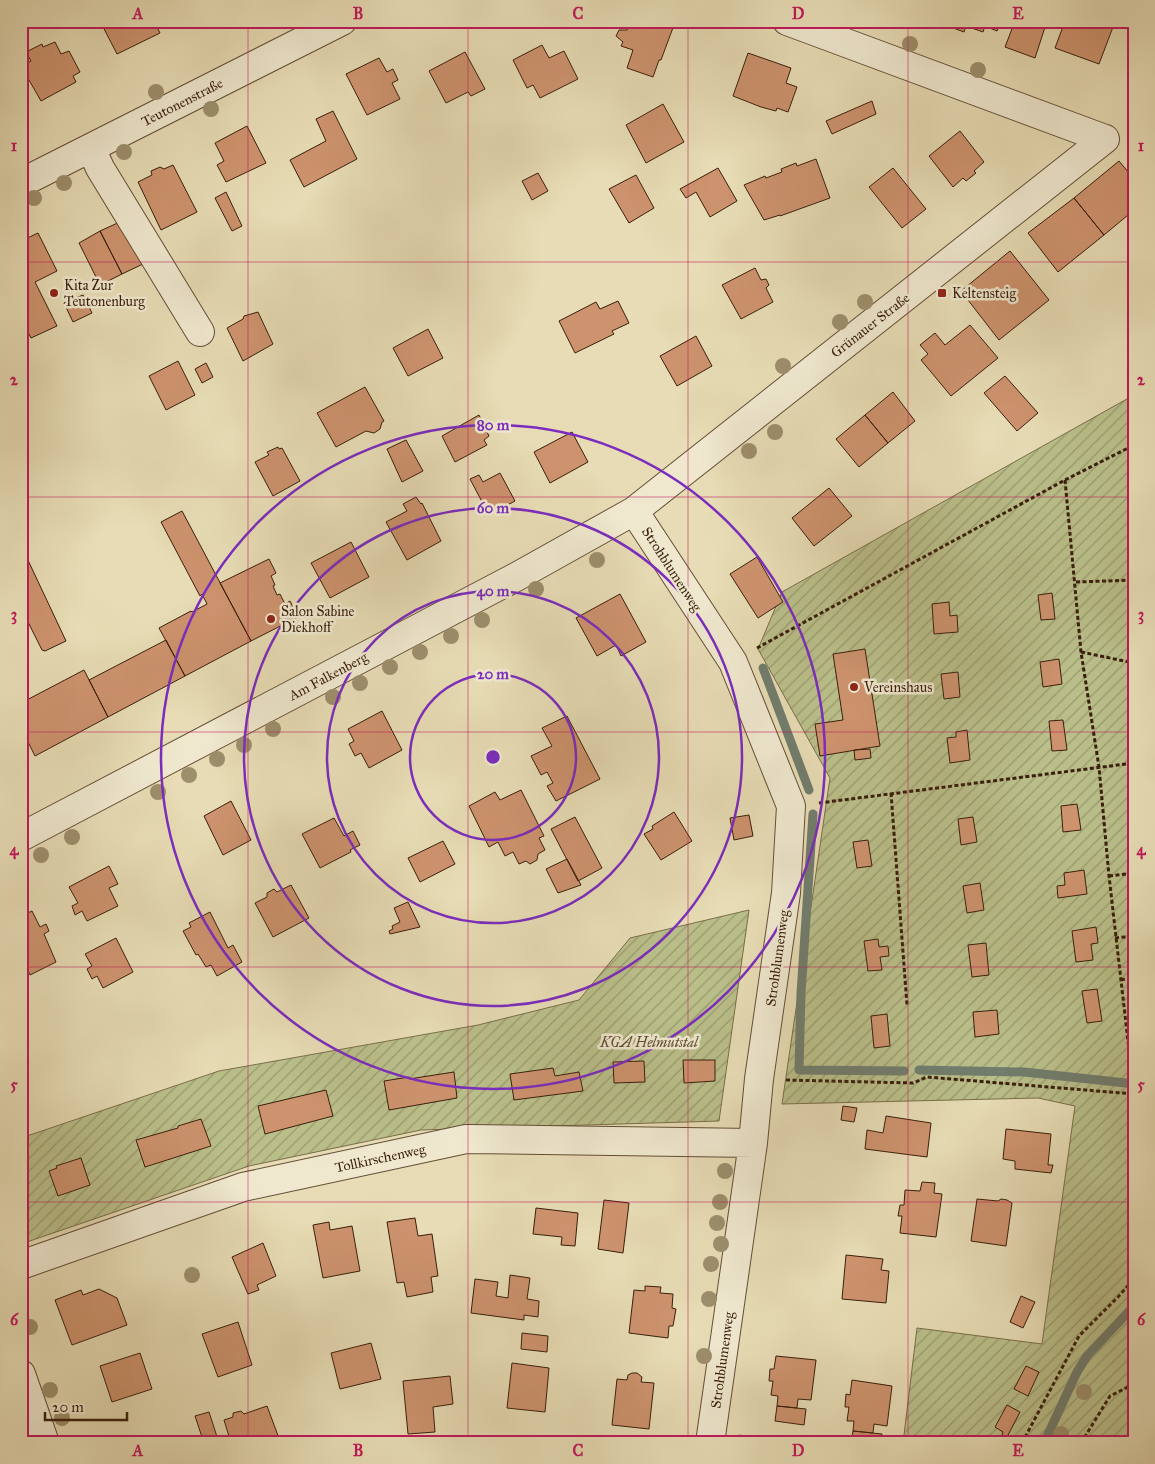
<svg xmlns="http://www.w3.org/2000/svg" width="1155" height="1464" font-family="'IM FELL Great Primer',serif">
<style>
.garden{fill:url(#garden-furrows);stroke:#7a6e4a}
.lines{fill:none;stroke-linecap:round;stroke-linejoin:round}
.stream{stroke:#717d6d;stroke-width:9}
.building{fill:#cd936e;stroke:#391e0b}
.minor-casing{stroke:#644e36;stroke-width:30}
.path{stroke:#391e0b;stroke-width:3;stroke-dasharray:4 2.5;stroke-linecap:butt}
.minor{stroke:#efe8cf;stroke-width:28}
.tree{fill:#9d8e6c}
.grid{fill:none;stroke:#c2185b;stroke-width:1;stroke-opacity:0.55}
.ring{fill:none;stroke:#7b2cbf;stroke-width:2.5}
.poi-dot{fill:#8f2418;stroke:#efe8cf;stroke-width:2}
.labels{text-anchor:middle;stroke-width:5;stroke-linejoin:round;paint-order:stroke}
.street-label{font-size:14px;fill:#391e0b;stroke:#efe8cf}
.poi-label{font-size:14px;fill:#391e0b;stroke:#efe8cf;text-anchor:start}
.park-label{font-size:14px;font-style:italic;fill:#604e31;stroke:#efe8cf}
.centre{fill:#7b2cbf;stroke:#efe8cf;stroke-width:2.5}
.ring-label{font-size:15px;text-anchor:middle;font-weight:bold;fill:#7b2cbf;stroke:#efe8cf;stroke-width:5;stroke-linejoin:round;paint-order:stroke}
.neatline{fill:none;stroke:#c2185b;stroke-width:2}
.grid-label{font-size:16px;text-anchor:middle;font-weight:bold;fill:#c2185b}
</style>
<defs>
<pattern id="garden-furrows" width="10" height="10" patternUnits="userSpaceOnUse" patternTransform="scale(1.25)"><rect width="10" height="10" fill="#babf8a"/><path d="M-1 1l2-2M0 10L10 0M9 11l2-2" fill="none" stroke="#989b6f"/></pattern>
</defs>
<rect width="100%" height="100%" fill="#e7dcb5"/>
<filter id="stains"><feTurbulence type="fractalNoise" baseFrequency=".004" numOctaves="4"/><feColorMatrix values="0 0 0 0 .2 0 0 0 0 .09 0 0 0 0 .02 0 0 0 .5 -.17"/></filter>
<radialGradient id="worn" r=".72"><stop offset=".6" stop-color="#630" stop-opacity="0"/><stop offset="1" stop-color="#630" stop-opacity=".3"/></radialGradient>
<!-- garden -->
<path class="garden" d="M1134,395V1443H903L917,1328L1042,1344L1075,1106L1038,1098L782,1104L830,778L758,649L782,592Z
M749,910L719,1121L421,1130L249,1166L21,1244V1138L219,1071L478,1025L579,1000L630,938Z
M739,1435L813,1443H738Z"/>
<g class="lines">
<!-- stream -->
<path class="stream" d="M763,668L809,790
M813,814L801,993L799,1070L904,1071
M919,1070L1024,1072L1126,1083
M1044,1443L1077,1372L1087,1356L1134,1306"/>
</g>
<!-- building -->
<path class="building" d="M100,21H154L160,33L117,54Z
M630,21H664L674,25L661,60H659L653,77L627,68L633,50L621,46L623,42L616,36L619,30H627Z
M949,21H1001L997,31L985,26L983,32L966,26L964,32L948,26Z
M1015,21H1047L1035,58L1005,47Z
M1065,21H1098L1113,27L1099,64L1055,48Z
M55,42L61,54L69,51L80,72L73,76L76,82L41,101L21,66L31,61L26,52L42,44L43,47Z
M542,45L549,58L564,51L578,79L540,98L533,85L527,88L513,60Z
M465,52L485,89L471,96L468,92L446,103L429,71Z
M748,53L791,68L786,83L797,87L788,112L777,108L776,111L761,107L733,96Z
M379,58L387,72L393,69L398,80L392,83L400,99L367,115L346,74Z
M872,101L876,114L832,134L826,121Z
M663,104L684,142L646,163L626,125Z
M333,111L357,159L304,187L290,160L326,141L316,119Z
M247,126L266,163L226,182L217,165L224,161L215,143Z
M960,131L984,162L974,171L976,173L966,181L963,178L953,187L929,156Z
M816,159L830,198L780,216V215L764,220L744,185L765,176L766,178L782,172L781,169L796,163L797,166Z
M1119,161L1134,179V210L1104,235L1074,198Z
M173,165L197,212L161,230L138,182L152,175L151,171L160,167L164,169Z
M718,168L737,201L710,217L696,192L686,198L680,189Z
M893,168L926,209L902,228L869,187Z
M538,173L548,191L532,200L522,181Z
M636,175L654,208L629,223L609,189Z
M226,192L242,226L232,231L215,198Z
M1074,198L1104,235L1058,272L1028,233Z
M122,221L143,264L122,274L100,231Z
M100,231L122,274L100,285L79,243Z
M38,233L57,271L35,282L57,326L31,338L21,318V241Z
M1010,251L1049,300L999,340L961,291Z
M755,268L761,280L766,279L769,285L766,288L773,302L741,319L722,285Z
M83,295L92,313L73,322L64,303Z
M618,301L629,323L612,331L614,334L575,353L559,321L596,302L600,309Z
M258,312L273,344L243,361L227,328L243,319L244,316Z
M970,325L998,358L951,396L921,360L928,354L920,345L935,333L945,345Z
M428,329L443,358L408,376L393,348Z
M696,336L712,366L677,386L660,356Z
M178,361L195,395L166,410L149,376Z
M206,363L213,377L202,383L195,369Z
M1005,376L1038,413L1017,431L984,393Z
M365,387L384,421L382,422L380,429L374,433L366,431L336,447L317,413Z
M893,392L915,421L888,443L865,415Z
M479,415L489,436L484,440L487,445L455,462L442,436Z
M865,415L888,443L859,467L836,439Z
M572,432L588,462L550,483L534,452Z
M406,440L423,471L402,482L387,449Z
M278,447L279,449L282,448L300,481L273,496L255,462L269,455L267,452Z
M500,473L515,501L489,515L470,479L479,475L483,482Z
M829,488L852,516L814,546L792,518Z
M416,497L421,504L422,503L441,541L407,560L386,522L407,511L403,504Z
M182,511L251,641L185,676L159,628L191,611L192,612L207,604L202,594L200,596L161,522Z
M351,542L369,577L330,598L311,563Z
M26,556L66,641L45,651L42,650L21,608V558Z
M757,557L783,602L758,618L730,574Z
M269,559L276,573L271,576L275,585L273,586L277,595L280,594L285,604L290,601L298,617L251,641L220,583Z
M1052,593L1055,619L1041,620L1038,595Z
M620,594L646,642L621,656L616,645L597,656L576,618Z
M949,602L950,616L957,615L958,632L934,634L932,604Z
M166,640L185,676L108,717L89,680Z
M865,649L880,746L820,756L815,724L843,720L833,654Z
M1059,659L1062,684L1043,687L1040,662Z
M84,670L108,717L35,756L21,728V703Z
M958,672L960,697L944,699L941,674Z
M382,711L402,750L369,768L361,753L355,756L349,744L354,741L348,729Z
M567,716L600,779L556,801L547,786L553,783L547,772L541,775L531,756L552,746L542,728Z
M1063,720L1067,750L1052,751L1049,721Z
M967,730L970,760L950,763L947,738L956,737V732Z
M870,749L871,758L855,760L854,750Z
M521,790L544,836L539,838L545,850L538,854L537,860L530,864L526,861L519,864L513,852L505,856L498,842L489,847L469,806L495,792L500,800Z
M231,801L251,840L223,855L204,816Z
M1077,804L1081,830L1063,832L1061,806Z
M674,812L692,841L661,860L644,834L653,829L652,826Z
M749,815L753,836L734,840L730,818Z
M575,817L602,868L578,881L551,829Z
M973,817L977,842L961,845L958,819Z
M334,818L344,836L353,831L360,845L350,850L351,852L320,868L302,834Z
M868,840L872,866L857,868L853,842Z
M443,841L455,864L420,882L408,858Z
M567,859L581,885L558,893L546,869Z
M109,866L118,884L109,888L118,906L87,921L82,911L75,915L72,906L78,903L69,887Z
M1084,870L1087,894L1058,898L1057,886L1065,885L1064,873Z
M980,883L984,910L967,913L963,886Z
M291,885L309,918L273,937L255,903L267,897V893L274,889L277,892Z
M408,902L420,927L390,934L389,931L393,929L392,926L400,922L394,908Z
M32,911L40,927L46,924L49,931L44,934L56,962L30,975L23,961L21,962V916Z
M210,912L228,948L233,945L242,962L217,976L211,965L206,967L198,954L196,955L183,931L191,927L189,923Z
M1096,927L1098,943L1091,944L1093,960L1076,962L1072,931Z
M116,938L133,972L103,988L97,976L92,979L87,969L92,966L85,954Z
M878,939L879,947L888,946L889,956L880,957L882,970L868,971L864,941Z
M986,943L989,975L972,977L968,945Z
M1097,989L1102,1021L1087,1023L1082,991Z
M997,1010L999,1034L975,1037L973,1012Z
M887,1014L890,1046L874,1048L871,1016Z
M683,1060H715V1081L684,1083Z
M644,1061L645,1082L614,1083L613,1062Z
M553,1068L555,1076L579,1072L583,1091L514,1100L510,1074Z
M454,1072L457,1098L389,1110L384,1081L409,1077V1079Z
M326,1090L333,1116L265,1134L258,1106Z
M843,1106L857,1108L854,1122L841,1120Z
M886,1116L931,1123L927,1157L865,1149L867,1130L883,1133Z
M201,1119L211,1146L145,1167L136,1140L178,1128V1126Z
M1006,1129L1051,1134L1048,1165H1053L1051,1173L1015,1169V1161L1003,1159Z
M81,1158L90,1185L58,1196L49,1171L57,1168L56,1166Z
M922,1182L935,1183L934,1193L942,1194L936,1237L900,1233L902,1216H898L900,1205H904L905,1190L920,1191Z
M977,1199L998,1201L1001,1199L1007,1200L1012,1203L1006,1246L971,1241Z
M604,1200L629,1203L623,1253L598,1249Z
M536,1208L578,1213L575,1246L561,1245L562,1237L533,1234Z
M415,1218L418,1236L432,1234L438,1276L431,1277L433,1292L407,1297L404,1282L397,1283L387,1222Z
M329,1222L330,1230L352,1226L360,1271L323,1278L313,1225Z
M263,1243L276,1276L257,1285L259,1290L248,1294L232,1257Z
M846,1255L883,1259L881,1270L889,1271L886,1303L842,1299Z
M510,1275L530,1278L527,1299L539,1301L538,1317L524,1315V1320L471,1313L475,1279L498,1282L496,1296L508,1298Z
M645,1286L661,1287L660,1293L673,1294L672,1308L676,1309L673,1326H669L668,1338L629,1333L634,1290L645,1291Z
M99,1289L117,1298L127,1325L72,1345L55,1300L81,1290L83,1295Z
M1021,1296L1035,1302L1023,1328L1010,1322Z
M238,1322L252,1365L218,1377L202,1334Z
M522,1333L548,1336L547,1352L521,1349Z
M371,1343L381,1379L340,1389L331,1353Z
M140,1353L152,1389L112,1402L100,1366Z
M776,1356L816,1360L811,1400L798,1399L797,1408L777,1406L778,1396L771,1395L773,1381H769L770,1369H774Z
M512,1363L549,1368L545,1412L507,1408Z
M1026,1366L1039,1372L1028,1396L1014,1389Z
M632,1373H637L642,1377L641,1382L654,1383L649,1429L612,1425L617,1379L627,1380L628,1375Z
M450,1376L453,1404L433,1407L435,1432L408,1434L403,1381Z
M852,1380L892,1386L887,1426L874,1424L873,1433L853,1431L854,1421H847L849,1407H845L846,1394L850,1395Z
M1007,1405L1020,1412L1007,1437L1002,1435L1003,1432L995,1427Z
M267,1406L280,1441L274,1443H231L224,1420L233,1417V1413L241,1411L244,1414Z
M777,1406L806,1409L804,1425L775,1421Z
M209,1412L219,1443H204L195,1416Z
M853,1431L882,1434L881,1443H851Z"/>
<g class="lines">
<!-- minor casing -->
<g class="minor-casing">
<path id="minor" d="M787,21L1105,139
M91,148L100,168L200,332
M21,183L342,21
M634,511L733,662L791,806L786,893L759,1079L753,1143L710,1443
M21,837L516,577L634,511L1105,139
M21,1265L243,1187L466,1139L753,1143
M21,1374L45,1443"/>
</g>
<!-- path -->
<path class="path" d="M1126,21L1134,33
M1065,480L1081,652L1099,767L1109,876L1132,1076L1129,1093
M1076,582L1134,580
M757,648L1065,480L1134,445
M1081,652L1134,663
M891,793L907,1005
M819,803L1134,763
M1109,876L1134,873
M1115,938L1134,936
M1121,980L1134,977
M786,1080L913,1083L927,1077L1134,1094
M1022,1443L1079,1336L1118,1297L1134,1279
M1081,1443L1110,1396L1134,1384"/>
<!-- minor -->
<use href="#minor" class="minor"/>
</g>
<!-- trees -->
<g class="tree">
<circle cx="910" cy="44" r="8"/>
<circle cx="978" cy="70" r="8"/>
<circle cx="156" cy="92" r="8"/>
<circle cx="211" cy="109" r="8"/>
<circle cx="124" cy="152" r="8"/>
<circle cx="64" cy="183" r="8"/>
<circle cx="34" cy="198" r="8"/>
<circle cx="865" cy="302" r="8"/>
<circle cx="840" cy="322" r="8"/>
<circle cx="783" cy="366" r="8"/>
<circle cx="775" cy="432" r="8"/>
<circle cx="749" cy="451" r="8"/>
<circle cx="597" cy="560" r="8"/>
<circle cx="536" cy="589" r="8"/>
<circle cx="482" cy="620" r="8"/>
<circle cx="451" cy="636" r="8"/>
<circle cx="420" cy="652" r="8"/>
<circle cx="390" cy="667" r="8"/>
<circle cx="360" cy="683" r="8"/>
<circle cx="333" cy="697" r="8"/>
<circle cx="273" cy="729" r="8"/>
<circle cx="244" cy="745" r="8"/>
<circle cx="217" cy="759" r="8"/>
<circle cx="189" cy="775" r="8"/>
<circle cx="158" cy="792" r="8"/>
<circle cx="72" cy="837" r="8"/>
<circle cx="41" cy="855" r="8"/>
<circle cx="725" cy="1171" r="8"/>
<circle cx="720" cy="1202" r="8"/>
<circle cx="717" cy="1223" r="8"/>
<circle cx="721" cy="1244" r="8"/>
<circle cx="711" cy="1264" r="8"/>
<circle cx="192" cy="1275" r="8"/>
<circle cx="709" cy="1299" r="8"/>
<circle cx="30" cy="1327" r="8"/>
<circle cx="704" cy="1356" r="8"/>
<circle cx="50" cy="1390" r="8"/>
<circle cx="1084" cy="1392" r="8"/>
<circle cx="62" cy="1418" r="8"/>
<circle cx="1061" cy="1434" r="8"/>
</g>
<!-- grid -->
<path class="grid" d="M248,21V1443M468,21V1443M688,21V1443M908,21V1443M21,262H1134M21,497H1134M21,732H1134M21,967H1134M21,1202H1134"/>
<!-- distance rings -->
<g class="ring">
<circle cx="493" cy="757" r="83"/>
<circle cx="493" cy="757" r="166"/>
<circle cx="493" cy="757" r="249"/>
<circle cx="493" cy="757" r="332"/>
</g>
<!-- markers -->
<g class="poi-dot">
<circle cx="54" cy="293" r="5"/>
<rect x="937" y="288" width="10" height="10" rx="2.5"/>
<circle cx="271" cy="619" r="5"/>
<circle cx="854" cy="687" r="5"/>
</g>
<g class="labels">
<!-- street labels -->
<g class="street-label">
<text transform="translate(182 102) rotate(-27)" y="5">Teutonenstraße</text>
<text transform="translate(870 325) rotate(-38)" y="5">Grünauer Straße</text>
<text transform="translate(672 569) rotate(57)" y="5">Strohblumenweg</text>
<text transform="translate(328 676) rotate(-28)" y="5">Am Falkenberg</text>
<text transform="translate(777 958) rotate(-82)" y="5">Strohblumenweg</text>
<text transform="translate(380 1158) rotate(-12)" y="5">Tollkirschenweg</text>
<text transform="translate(722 1360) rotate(-82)" y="5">Strohblumenweg</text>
</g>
<!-- poi labels -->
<g class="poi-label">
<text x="64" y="290">Kita Zur<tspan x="64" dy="16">Teutonenburg</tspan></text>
<text x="952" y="298">Keltensteig</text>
<text x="281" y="616">Salon Sabine<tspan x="281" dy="16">Diekhoff</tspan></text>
<text x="864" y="692">Vereinshaus</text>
</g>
<!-- park labels -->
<g class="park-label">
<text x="649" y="1047">KGA Helmutstal</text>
</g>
</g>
<circle cx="493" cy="757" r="8" class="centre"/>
<g class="ring-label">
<text x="493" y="430">80 m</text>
<text x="493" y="513">60 m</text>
<text x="493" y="596">40 m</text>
<text x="493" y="679">20 m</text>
</g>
<!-- margin -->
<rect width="1155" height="1464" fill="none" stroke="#e7dcb5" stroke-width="55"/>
<!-- scale -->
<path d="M45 1412v8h82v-8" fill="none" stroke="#391e0b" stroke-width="2.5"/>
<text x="52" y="1412" font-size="15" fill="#391e0b" stroke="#efe8cf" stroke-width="4" paint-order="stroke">20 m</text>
<rect x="28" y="28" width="1100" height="1408" class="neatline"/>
<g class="grid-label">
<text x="138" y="19">A</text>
<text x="358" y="19">B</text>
<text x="578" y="19">C</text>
<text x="798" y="19">D</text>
<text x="1018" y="19">E</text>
<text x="14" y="151">1</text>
<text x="1141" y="151">1</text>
<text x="14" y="385">2</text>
<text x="1141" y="385">2</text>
<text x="14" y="620">3</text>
<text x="1141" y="620">3</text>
<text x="14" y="855">4</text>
<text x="1141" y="855">4</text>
<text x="14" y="1090">5</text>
<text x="1141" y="1090">5</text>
<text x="14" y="1325">6</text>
<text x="1141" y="1325">6</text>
<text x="138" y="1456">A</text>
<text x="358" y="1456">B</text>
<text x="578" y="1456">C</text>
<text x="798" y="1456">D</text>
<text x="1018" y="1456">E</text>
</g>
<rect width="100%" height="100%" filter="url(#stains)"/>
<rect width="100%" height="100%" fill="url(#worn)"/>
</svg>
